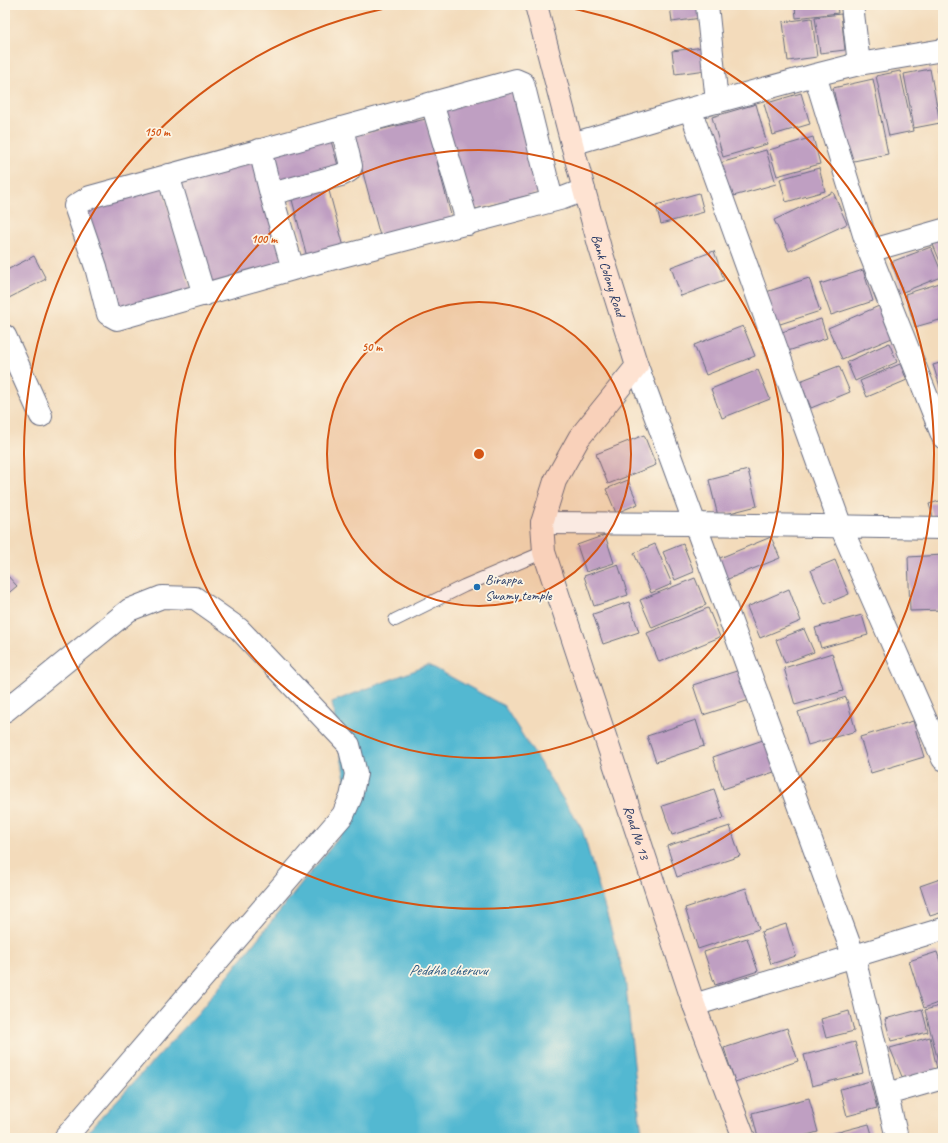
<svg xmlns="http://www.w3.org/2000/svg" width="948" height="1143" font-family="Caveat,sans-serif">
<style>
.water{fill:#53b8d1;stroke:#377498}
.building{fill:#bf9fc2}
.lines{fill:none;stroke-linecap:round;stroke-linejoin:round}
.lane-casing{stroke:#676b7f;stroke-width:14}
.street-casing{stroke:#676b7f;stroke-width:24}
.secondary-casing{stroke:#676b7f;stroke-width:24}
.lane{stroke:#fff;stroke-width:12}
.street{stroke:#fff;stroke-width:22}
.secondary{stroke:#fee3d2;stroke-width:22}
.ring{fill:none;stroke:#d45514;stroke-width:2}
.poi-dot{fill:#1f6fb2;stroke:#fcf5e5;stroke-width:1.5}
.labels{text-anchor:middle;stroke-width:3.5;stroke-linejoin:round;paint-order:stroke}
.street-label{font-size:14px;fill:#1b2f5e;stroke:#fcf5e5}
.poi-label{font-size:14px;fill:#1b2f5e;stroke:#fcf5e5;text-anchor:start}
.water-label{font-size:15px;font-style:italic;fill:#2c5880;stroke:#fcf5e5}
.centre{fill:#d45514;stroke:#fcf5e5;stroke-width:2}
.ring-label{font-size:12px;text-anchor:middle;font-weight:bold;fill:#d45514;stroke:#fcf5e5;stroke-width:3.5;stroke-linejoin:round;paint-order:stroke}
</style>
<rect width="100%" height="100%" fill="#fcf5e5"/>
<filter id="ink" filterUnits="userSpaceOnUse"><feTurbulence type="fractalNoise" baseFrequency=".025" numOctaves="2"/><feDisplacementMap in="SourceGraphic" scale="8" xChannelSelector="R" yChannelSelector="G"/><feConvolveMatrix kernelMatrix="1 2 1 2 8 2 1 2 1" color-interpolation-filters="sRGB"/></filter>
<filter id="wash" filterUnits="userSpaceOnUse"><feTurbulence type="fractalNoise" baseFrequency=".012" numOctaves="4" result="noise"/><feDisplacementMap in="SourceGraphic" scale="16" xChannelSelector="R" yChannelSelector="G"/><feGaussianBlur stdDeviation="0.9" result="paint"/><feColorMatrix in="noise" values="0 0 0 0 0 0 0 0 0 0 0 0 0 0 0 0 0 1.4 0 .05"/><feComposite in="paint" operator="in"/></filter>
<g filter="url(#wash)">
<rect width="100%" height="100%" fill="#f3dbbb"/>
<!-- water -->
<path class="water" d="M429,665L504,706L582,829L625,978L639,1112L643,1138H82L198,1013L352,821L332,702Z"/>
<g id="blocks">
<!-- building -->
<path class="building" d="M670,5H700L701,18L672,22Z
M795,5H837L838,13L796,18Z
M841,14L845,50L820,53L815,17Z
M812,18L817,57L788,61L783,22Z
M704,47L707,70L675,74L672,51Z
M943,67V105H942L937,68Z
M930,69L940,123L914,128L904,74Z
M900,71L913,131L889,136L876,76Z
M873,79L888,154L849,162L833,88Z
M516,90L546,191L468,211L442,110Z
M801,93L810,124L773,135L764,104Z
M756,104L767,144L723,157L712,117Z
M426,119L452,219L380,236L353,136Z
M329,134L339,169L279,186L269,151Z
M813,137L820,164L777,176L769,150Z
M766,150L776,184L730,197L720,163Z
M257,161L284,265L207,285L180,180Z
M819,168L825,191L786,202L780,179Z
M162,185L191,291L114,312L87,208Z
M328,187L344,247L307,257L291,196Z
M833,192L847,224L789,251L774,220Z
M699,193L704,212L661,224L656,205Z
M943,238V269L932,242Z
M931,247L943,276L903,292L891,262Z
M714,251L724,280L681,296L671,267Z
M34,256L46,279L5,300V271Z
M863,270L873,301L831,315L820,284Z
M809,278L820,311L774,326L763,293Z
M943,282V319L915,327L905,294Z
M879,306L892,338L842,359L828,328Z
M821,319L827,338L779,354L773,335Z
M743,326L755,356L706,375L694,345Z
M889,343L897,362L855,381L847,362Z
M943,362V396L933,365Z
M900,364L907,380L867,397L860,381Z
M839,366L850,392L811,408L800,381Z
M758,370L770,399L722,418L711,389Z
M644,435L656,465L608,484L596,454Z
M748,470L757,506L718,516L709,480Z
M628,480L638,504L616,513L606,489Z
M943,500V524L936,526L929,504Z
M605,535L614,563L586,572L577,545Z
M771,537L780,558L723,581L715,560Z
M655,544L672,584L651,593L634,553Z
M683,544L694,572L675,580L663,552Z
M943,555V610L910,611L908,557Z
M835,560L849,594L825,604L811,570Z
M618,564L628,595L594,606L584,576Z
M5,573L17,586L5,596Z
M695,578L706,605L652,628L640,600Z
M789,589L801,621L760,638L747,607Z
M629,602L639,632L603,644L593,614Z
M708,608L720,637L659,662L647,633Z
M862,615L868,635L821,648L815,628Z
M804,629L814,652L785,663L776,640Z
M832,653L843,691L795,705L784,668Z
M746,668L756,698L703,715L693,685Z
M846,697L856,731L808,745L798,712Z
M696,720L704,746L656,762L647,736Z
M913,721L924,757L871,773L860,737Z
M766,739L777,771L723,789L713,757Z
M714,789L724,818L672,835L662,806Z
M730,826L740,856L677,877L667,846Z
M943,878V912L930,916L920,886Z
M746,888L759,929L698,949L685,908Z
M786,924L796,956L771,964L761,932Z
M747,938L758,971L715,985L704,952Z
M937,952L943,970V1001L924,1008L909,961Z
M943,1005V1064L939,1065L925,1010Z
M922,1009L928,1032L891,1041L885,1019Z
M849,1011L854,1031L826,1038L821,1019Z
M787,1028L798,1061L735,1082L724,1048Z
M930,1037L937,1069L903,1079L890,1048Z
M855,1042L863,1073L812,1086L804,1055Z
M870,1081L877,1108L847,1116L840,1089Z
M809,1098L818,1132L795,1138H758L752,1113Z
M869,1124L873,1138H823V1136Z"/>
</g>
</g>
<g filter="url(#ink)">
<use href="#blocks" fill-opacity="0" stroke="#676b7f" stroke-width="1"/>
<g class="lines">
<!-- lane casing -->
<g class="lane-casing">
<path id="lane" d="M395,620L464,586L544,552"/>
</g>
<!-- street casing -->
<g class="street-casing">
<path id="street" d="M707,5L717,102
M852,5L859,64
M815,75L869,251L943,437
M432,103L468,224
M690,109L841,527L943,759
M572,144L690,109L815,75L859,64L943,50
M260,150L271,194L341,175L349,171L351,166L342,128
M168,175L204,295
M271,194L293,269
M552,200L523,83L516,80L90,197L75,206L96,267L108,314L117,319L293,269L563,198L584,190
M869,251L943,230
M5,336L41,416
M637,366L695,524L943,528
M542,523L695,524L854,957L897,1138
M5,711L129,610L162,597L195,598L239,629L349,745L356,774L351,797L343,815L65,1138
M694,1005L943,929
M887,1094L943,1078"/>
</g>
<!-- secondary casing -->
<g class="secondary-casing">
<g id="secondary">
<path id="s1" d="M536,5L584,190L600,248L637,366L579,438L555,481L542,523L544,552L694,1005L744,1138"/>
</g>
</g>
<!-- lane -->
<use href="#lane" class="lane"/>
<!-- street -->
<use href="#street" class="street"/>
<!-- secondary -->
<use href="#secondary" class="secondary"/>
</g>
</g>
<!-- distance rings -->
<circle cx="479" cy="454" r="152" fill="#d45514" fill-opacity=".12"/>
<g class="ring">
<circle cx="479" cy="454" r="152"/>
<circle cx="479" cy="454" r="304"/>
<path d="M554 5A455 455 0 1 1 404 5"/>
</g>
<!-- markers -->
<circle class="poi-dot" cx="477" cy="587" r="4"/>
<g class="labels">
<!-- street labels -->
<g class="street-label">
<text dy="5" stroke="none"><textPath href="#s1" startOffset="280">Bank Colony Road</textPath></text>
<text dy="5" stroke="none"><textPath href="#s1" startOffset="885">Road No 13</textPath></text>
</g>
<!-- poi labels -->
<g class="poi-label">
<text x="485" y="584">Birappa<tspan x="485" dy="16">Swamy temple</tspan></text>
</g>
<!-- water labels -->
<g class="water-label">
<text x="448" y="975">Peddha cheruvu</text>
</g>
</g>
<circle cx="479" cy="454" r="6" class="centre"/>
<g class="ring-label">
<text x="157" y="136">150 m</text>
<text x="264" y="243">100 m</text>
<text x="372" y="351">50 m</text>
</g>
<!-- margin -->
<rect width="948" height="1143" fill="none" stroke="#fcf5e5" stroke-width="20"/>
</svg>
